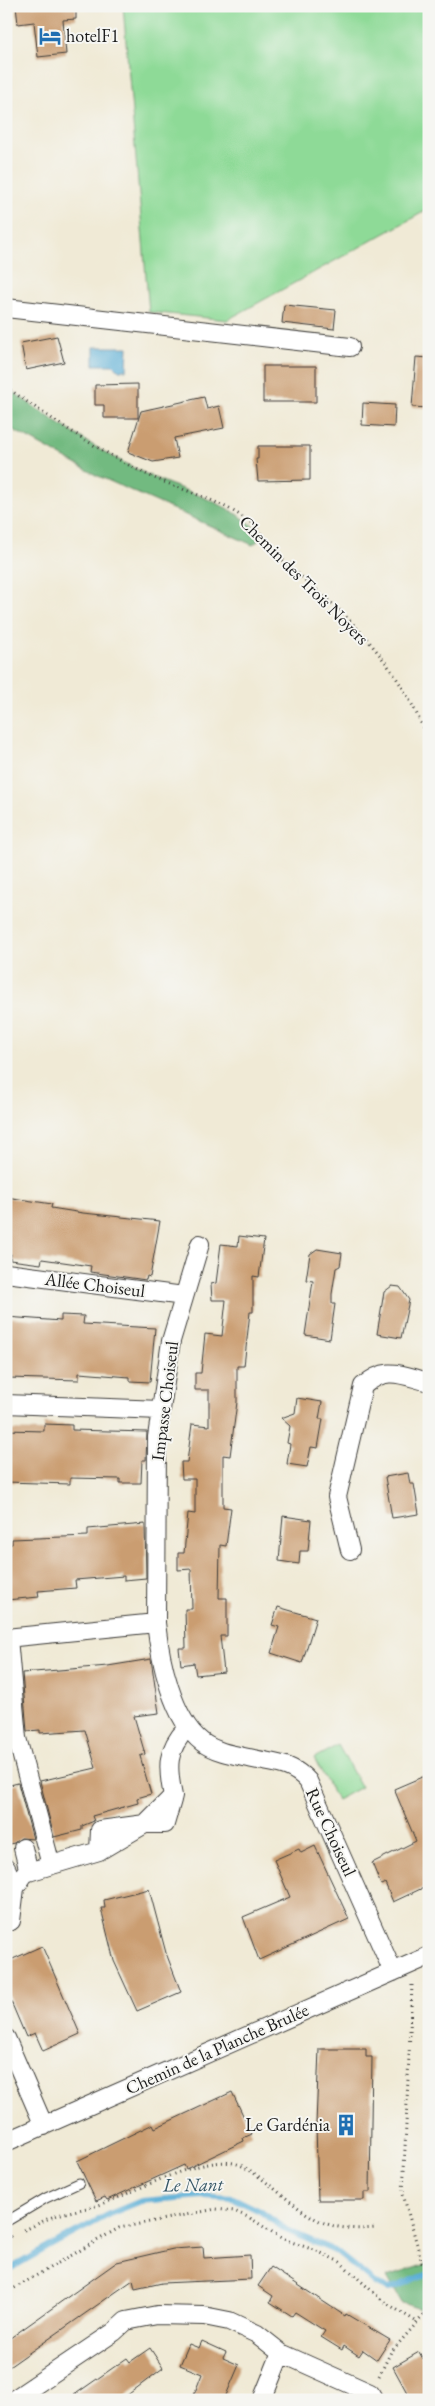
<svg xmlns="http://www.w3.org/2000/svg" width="435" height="2406" font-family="'EB Garamond',serif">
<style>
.green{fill:#8eda97;stroke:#557b5a}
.forest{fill:#72ba80;stroke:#476b4e}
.water{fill:#5aaed6;stroke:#3b6579}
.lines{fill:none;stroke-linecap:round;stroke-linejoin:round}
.stream{stroke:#5aaed6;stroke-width:6}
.building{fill:#ca9d71}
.lane-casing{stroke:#3c3b38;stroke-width:11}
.street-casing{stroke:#3c3b38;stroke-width:20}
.path{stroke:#3c3b38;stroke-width:3;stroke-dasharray:1 4;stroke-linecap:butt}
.lane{stroke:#fff;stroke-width:9}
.street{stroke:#fff;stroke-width:18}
.labels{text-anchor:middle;stroke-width:4;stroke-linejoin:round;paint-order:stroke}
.poi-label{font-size:18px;fill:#1c1c1c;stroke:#f6f6f2;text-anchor:start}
.street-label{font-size:18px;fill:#1c1c1c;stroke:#f6f6f2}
.water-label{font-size:19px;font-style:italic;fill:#355666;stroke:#f6f6f2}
</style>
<rect width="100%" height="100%" fill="#f6f6f2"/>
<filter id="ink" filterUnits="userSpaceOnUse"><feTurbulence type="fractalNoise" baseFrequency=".02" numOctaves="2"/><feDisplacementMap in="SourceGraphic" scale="10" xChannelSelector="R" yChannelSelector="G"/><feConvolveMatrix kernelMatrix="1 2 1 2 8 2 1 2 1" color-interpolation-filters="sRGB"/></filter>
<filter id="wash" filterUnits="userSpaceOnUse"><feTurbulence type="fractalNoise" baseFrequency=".0096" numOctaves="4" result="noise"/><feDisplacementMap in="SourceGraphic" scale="20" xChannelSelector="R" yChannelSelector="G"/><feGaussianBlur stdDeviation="1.12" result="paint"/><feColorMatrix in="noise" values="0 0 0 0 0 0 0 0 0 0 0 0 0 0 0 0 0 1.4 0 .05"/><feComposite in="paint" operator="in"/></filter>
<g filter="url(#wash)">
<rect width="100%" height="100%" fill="#f0ead6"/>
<!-- green -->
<path class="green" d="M123,6H429V209L227,320L149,312Z
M338,1745L361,1787L337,1800L314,1758Z"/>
<!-- forest -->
<path class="forest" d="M6,387C51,419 96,450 146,474C186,493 233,502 263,536L253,545L96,475L6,426Z
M429,2263V2312L402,2303L387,2277Z"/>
<!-- water -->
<path class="water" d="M94,347H128L127,370H119L114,365H94Z"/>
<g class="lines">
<!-- stream -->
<path class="stream" d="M6,2271L59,2241L112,2213L141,2201L203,2196L233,2198L260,2211L286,2230L335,2251L376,2284L389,2289L429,2274"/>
</g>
<g id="blocks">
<!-- building -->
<path class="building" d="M16,6H76V19L63,20L66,54L38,57L34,22L18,24Z
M284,305L336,310L334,329L282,323Z
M57,336L64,362L26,370L21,343Z
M416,357L429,358V408L412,407Z
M263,366H316V402H263Z
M138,384V418H104V405H95V385Z
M204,397L207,409L219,406L224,428L174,438L178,458L153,462L128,452L141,411Z
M363,403L395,405L394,427L362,425Z
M258,446H310V480L258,481L256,459H258Z
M6,1197L52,1204L51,1208L83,1213L160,1221L150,1277L147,1276L146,1280L90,1272L91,1266L42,1259L41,1264L10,1260L11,1254L6,1253Z
M239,1236L264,1239L259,1277L253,1276V1312H250L244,1366H237V1402L230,1456L223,1455V1507L231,1508L226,1546L220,1545L219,1598H227V1636H220L224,1672L196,1675L194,1663L181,1665L179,1648H186L185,1609H192L191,1569L178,1570V1553H184L188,1513L195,1514V1479H182L181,1462H187L192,1424L209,1426V1390H195V1373H201L205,1334L222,1336L226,1300H212L211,1284L216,1283L221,1244L238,1246Z
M317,1249L342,1253L340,1266L336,1268L332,1294V1304H335L330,1339L305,1335L313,1281L306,1280L310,1254Z
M392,1286L400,1287L409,1300L401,1338L377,1334L384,1292Z
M61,1315L84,1316L83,1324L155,1328L150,1382L130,1381V1377L79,1373V1380L8,1378L10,1366L6,1365V1317L61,1321Z
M297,1398L322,1402L319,1419H323L318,1448L311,1447L307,1467L287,1464L290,1444L287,1443L290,1426L281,1418L295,1413Z
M44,1424L72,1425V1430L147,1432L146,1460H142L141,1483H120V1479L70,1478V1484L6,1482V1430L44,1431Z
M408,1473L410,1484H414L419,1514L392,1518L385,1477Z
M283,1516L311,1520L308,1551H300L299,1564L279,1561Z
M145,1524L146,1578L124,1580V1576L75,1580L76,1588L38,1591L39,1597L6,1600V1545L12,1544V1539L88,1536V1529Z
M278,1607L316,1618L302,1663L271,1653L279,1627L272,1625Z
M151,1659L159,1713L134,1716L145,1754L140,1756L151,1794L137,1798L138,1803L92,1816L94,1821L82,1826V1830L54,1837L40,1781L96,1768L85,1730L40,1733V1730L27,1731L22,1673L108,1666Z
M429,1774V1885L393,1902L385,1883L381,1885L372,1863L416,1841L394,1789Z
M18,1783L33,1839L21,1838L14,1843L6,1845V1786Z
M315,1846L349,1919L259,1960L243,1917L290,1897L274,1860L299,1849L301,1853Z
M149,1889L166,1953L181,1992L137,2011L114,1961L101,1908H105L104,1900Z
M42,1946L80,2034L43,2051L35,2033L26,2037L6,1990V1962Z
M319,2049H366V2057H372L370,2192H364V2200H318L316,2124Z
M232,2092L252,2134L243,2138L244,2141L186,2169L184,2165L107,2200L105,2197L96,2201L77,2161L153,2124L155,2128Z
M203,2247L204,2258L250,2255L251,2279L162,2283L135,2289L133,2280L6,2369V2341L117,2262L173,2249Z
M271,2267L345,2316L346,2314L390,2340L377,2360L363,2350L359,2356L344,2346L342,2350L321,2337L325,2331L295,2312L292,2316L270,2302L273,2296L258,2286Z
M202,2341L226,2352L223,2358L239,2365L224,2400H192L202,2374L180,2365L189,2344L199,2348Z
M150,2348L163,2368L121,2400H67L127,2358L130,2362Z
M419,2352L429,2369V2400H411L393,2367Z"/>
</g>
</g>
<g filter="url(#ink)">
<use href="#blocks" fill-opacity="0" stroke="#3c3b38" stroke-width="1"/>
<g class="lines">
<!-- lane casing -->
<g class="lane-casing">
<path id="lane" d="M6,2216L9,2220L46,2198L79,2183"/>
</g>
<!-- street casing -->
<g class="street-casing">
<path id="street" d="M6,308L350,347
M6,1273L184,1296
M6,1404L161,1410
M350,1550L337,1497L363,1386C387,1365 401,1375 429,1382
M156,1623L157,1437L171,1341L200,1244
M6,1638L156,1623C160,1659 172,1719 202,1742C215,1752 234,1755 249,1758C273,1764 291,1762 308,1781L393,1972
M8,1638L17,1738L51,1865
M23,1848L29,1872
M99,1851L145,1824H165L172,1800
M6,1868L15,1888
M6,1917L11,1921L15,1888L25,1873L99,1851L100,1830L145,1824L173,1796C167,1767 166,1750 187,1728
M6,2038L44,2126
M6,2142L429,1956
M13,2400L114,2332L126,2321L157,2315L204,2316L229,2321L257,2334L281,2353L370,2393L374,2400
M262,2400L281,2353"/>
</g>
<!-- path -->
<path class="path" d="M6,387C51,419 95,448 144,473C176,489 214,497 244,518C259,528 268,544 280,557C304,581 332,601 355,626C386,659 415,701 429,744
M412,1985L403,2194L422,2263L429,2274
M24,2230C35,2226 45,2219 55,2216C72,2210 90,2209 107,2202C139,2190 208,2152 240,2165C251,2170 262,2179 271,2186C311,2218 323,2232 376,2228
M6,2239L14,2235
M6,2293L119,2228L216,2209L234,2211L250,2218L283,2239L317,2251L340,2262L383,2301L417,2322
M379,2376L391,2352L429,2309"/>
<!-- lane -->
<use href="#lane" class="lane"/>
<!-- street -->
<use href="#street" class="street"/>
</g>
</g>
<!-- icons -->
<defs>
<g id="hotel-bare" transform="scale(1.725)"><path d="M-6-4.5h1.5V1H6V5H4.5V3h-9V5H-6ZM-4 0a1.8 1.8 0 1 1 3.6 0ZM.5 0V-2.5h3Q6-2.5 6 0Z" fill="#1f6fb2" stroke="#f6f6f2" stroke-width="2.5" paint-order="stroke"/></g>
<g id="building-bare" transform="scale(1.725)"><path d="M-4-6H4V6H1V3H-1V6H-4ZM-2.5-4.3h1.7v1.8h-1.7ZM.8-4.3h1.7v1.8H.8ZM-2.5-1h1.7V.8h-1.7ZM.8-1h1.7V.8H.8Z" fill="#1f6fb2" stroke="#f6f6f2" stroke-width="2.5" paint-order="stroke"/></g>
</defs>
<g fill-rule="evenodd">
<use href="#hotel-bare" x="50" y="36"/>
<use href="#building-bare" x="346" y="2125"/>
</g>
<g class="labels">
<!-- poi labels -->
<g class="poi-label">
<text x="66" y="42">hotelF1</text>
<text x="330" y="2131" text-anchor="end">Le Gardénia</text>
</g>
<!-- street labels -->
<g class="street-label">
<text transform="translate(304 580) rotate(45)" y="6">Chemin des Trois Noyers</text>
<text transform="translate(95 1285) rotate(7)" y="6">Allée Choiseul</text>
<text transform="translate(165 1401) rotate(-83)" y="6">Impasse Choiseul</text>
<text transform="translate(331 1832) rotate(65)" y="6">Rue Choiseul</text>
<text transform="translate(217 2049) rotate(-24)" y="6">Chemin de la Planche Brulée</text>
</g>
<!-- water labels -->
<g class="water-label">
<text transform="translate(193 2184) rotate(-1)" y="7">Le Nant</text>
</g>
</g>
<!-- margin -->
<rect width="435" height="2406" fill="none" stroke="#f6f6f2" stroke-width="25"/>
</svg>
